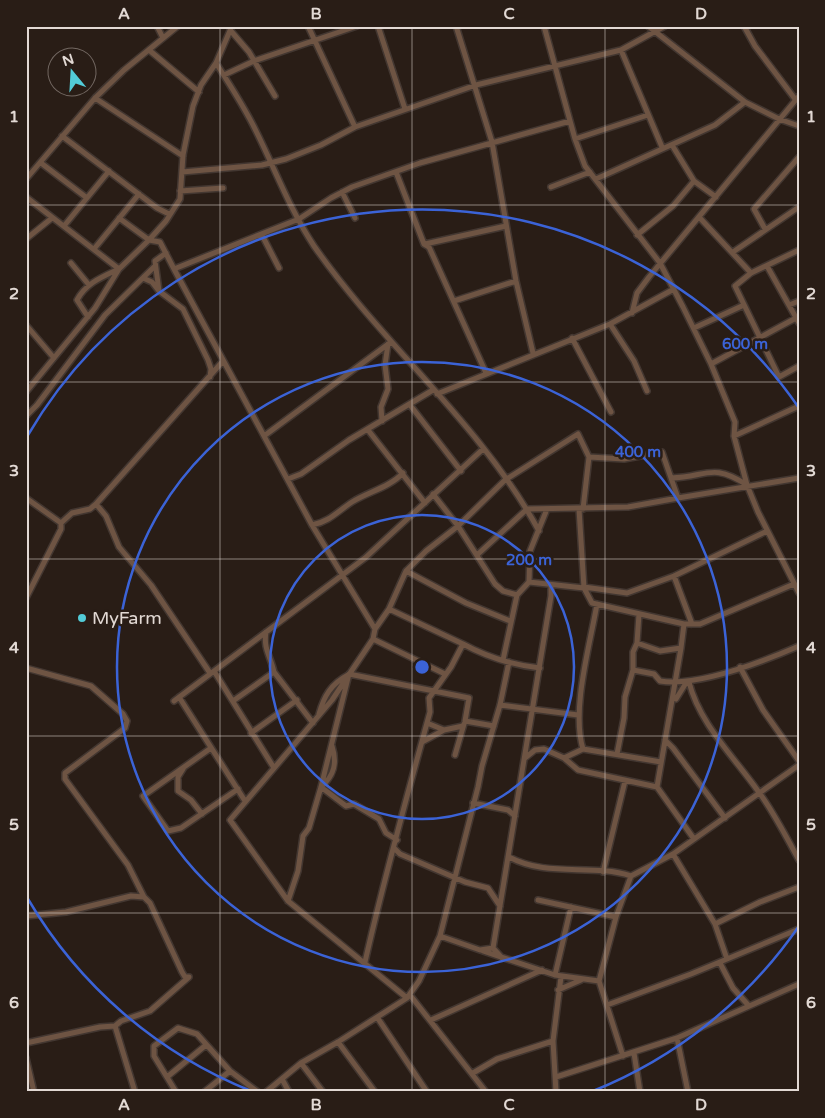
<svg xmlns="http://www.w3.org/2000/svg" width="825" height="1118" font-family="'Varela Round',sans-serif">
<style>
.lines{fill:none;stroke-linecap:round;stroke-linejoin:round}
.minor-casing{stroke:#433731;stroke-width:8}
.minor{stroke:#6e5443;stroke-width:5}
.grid{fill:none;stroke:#e2d9d4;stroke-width:1;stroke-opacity:0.55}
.ring{fill:none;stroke:#3b63d7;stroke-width:2.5}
.poi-dot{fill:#52cbd7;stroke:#291d16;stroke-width:2}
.labels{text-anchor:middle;stroke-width:5;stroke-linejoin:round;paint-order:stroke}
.poi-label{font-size:18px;fill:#e2d9d4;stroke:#291d16;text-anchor:start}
.centre{fill:#3b63d7;stroke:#291d16;stroke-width:2.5}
.ring-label{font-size:15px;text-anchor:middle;font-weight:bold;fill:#3b63d7;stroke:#291d16;stroke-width:5;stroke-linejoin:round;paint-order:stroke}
.neatline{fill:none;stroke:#e2d9d4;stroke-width:2}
.grid-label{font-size:16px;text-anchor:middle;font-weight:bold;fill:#e2d9d4}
</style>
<rect width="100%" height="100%" fill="#291d16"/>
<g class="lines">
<!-- minor casing -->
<g class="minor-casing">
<path id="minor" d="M157,26L163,38
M308,26L355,127
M378,26L405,109
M456,26L492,142L516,281L533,353
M544,26L575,139L585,166L660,263L683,307L711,364L735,422L734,436L747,485L758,512L799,593
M648,26L745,102L779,119L799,126
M744,26L755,46L795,99
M231,31L249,52L275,96
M149,50L199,92
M621,50L662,147
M216,63C230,85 245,108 256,131C275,169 290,210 314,246C383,345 481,424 539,531
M224,75L254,61L357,26
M95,98L183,156
M62,136L157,208L169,214
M575,139L648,115
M672,145L694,181L716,197
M41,163L87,198
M182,172L262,165L286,159L321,145L355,127L476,85L621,50L665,26
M396,172L424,244L429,247L486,373
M26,179L95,98L124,70L178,26
M596,179L715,125L745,102
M551,187L590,172
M180,191L223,188
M342,192L355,218
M26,197L119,269C102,277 86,283 77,300L88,317
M699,217L751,273
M119,218L149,240L166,221L180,199L183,155L193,106L201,85L216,63L232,26
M64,226L109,171
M765,229L754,209L799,157
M262,235L279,268
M637,235L673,206L694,181
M26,239L52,218
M425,244L506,226
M94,249L139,194
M799,250L751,273L735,286L779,377L799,366
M733,252L799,207
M166,253L155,261L159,291L183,309L208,360L211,369L210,377
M71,263L89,285
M767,266L799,323
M174,269L312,525L375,629
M143,278L152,282L159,291
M454,301L516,281
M789,305L799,301
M632,313L637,293L649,277L799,96
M610,324L634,361L647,391
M26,325L54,358
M694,328L744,305
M572,338L611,412
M711,364L796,318
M26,392L95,308L119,269L149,240L160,242L174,269L299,219L331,198L352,187L420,163L570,121
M437,394L610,324L674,289
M410,405L461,471
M26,416L37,405L105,315L155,266
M382,421L381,407L388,389L385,365L388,344
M368,430L425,503
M264,436L391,342
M734,436L799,406
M671,478C707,477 712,462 747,485
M288,479L301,474L349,440L433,390
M433,494L458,526L495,584L503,591L517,595
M26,498L61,523
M96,504L106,516L119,547L151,585L210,673
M579,509L584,588L592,603L684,624H700L794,584
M583,509L589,457
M312,525C329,522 338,511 352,502C368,492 390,487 403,473
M477,555L527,509L628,507L678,498
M406,571L466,603L510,621
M674,576L692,624
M529,582L584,588
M584,587L627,593L674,576L767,531
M26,598L61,529V523L72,513L90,509L96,504L223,361
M597,604C590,645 571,710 583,749L661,762
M389,609L463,644
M266,632C263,649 271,657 274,672L313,723
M373,639L445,674
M637,643L660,651L681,648L684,624
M681,648L657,787L694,839
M503,660L517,595L529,582L530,551L547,509
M740,667L763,710L799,761
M26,668L91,686L123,714L127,721L125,728L65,773V779L128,865L144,897
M633,670L654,674L660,681C699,687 762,662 799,646
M214,671L274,768
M689,682C699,723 734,757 758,791C774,812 786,837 799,860
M179,697L245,801
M676,699L686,683
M174,701L365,558L483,449
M233,701L274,672
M500,705L578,715
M319,714C324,696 331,684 348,675
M427,723L444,730L463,726
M251,733L297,700
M665,740L673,748L725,818
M422,742L444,730
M332,746C337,762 335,775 321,787L346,806L354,804L379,819L386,833L397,840
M211,748L143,796L168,831L181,828L238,789
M617,754L624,718L625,697L633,670V652L637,643L639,614
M455,755L464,724
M525,758L535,750L544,749L564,758L578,770L657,787
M564,758L583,749
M183,769L178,777V791L191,800L202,814
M473,803L508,810L515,816
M395,849L400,854L465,882L488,888L500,906
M673,854L715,924L727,959
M509,857C548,878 591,863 631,876
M603,872L625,781
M538,900L616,917
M288,901L298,871L303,836L309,828L321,787L349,674L469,698L465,721L494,726
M26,916L66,912L131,896L144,897L150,903L182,972L185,977H189L150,1011L121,1021L115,1026L135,1092
M715,924L760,902L799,887
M493,948L480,950L440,936L478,787L482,766L500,705L509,662
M483,951L555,975L599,981
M502,958L493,948L551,596V586
M365,962C384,878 407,796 430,712L429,698L451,667L463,644C487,657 512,665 540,668
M720,963L733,988L749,1006
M555,975L571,907
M558,990L581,980
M410,995L486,1092
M407,998L288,901L230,820L332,700L373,639L375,629L389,609L406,571L426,551L458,526L505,480L578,434L589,457L624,459L662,452L678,498L799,478
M607,1005L691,974L799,929
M377,1017L427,1092
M431,1020L542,970
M677,1038L688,1092
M338,1042L375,1092
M26,1043L100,1027L115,1026
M634,1053L640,1092
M623,1056L599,981L616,917L631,876L673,854L799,765
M26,1058L34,1092
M301,1063L323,1092
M473,1073L497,1059L553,1041
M167,1077L206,1045
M556,1077L677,1038L799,984
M282,1079L289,1092
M176,1092L154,1056V1046L178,1028L197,1034L230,1071L258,1092
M204,1092L230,1071
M266,1092L301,1063L338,1042L407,998L419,981L440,936
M556,1092L553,1041L561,977"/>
</g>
<!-- minor -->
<use href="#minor" class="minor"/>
</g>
<!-- grid -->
<path class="grid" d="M220,26V1092M412,26V1092M605,26V1092M26,205H799M26,382H799M26,559H799M26,736H799M26,913H799"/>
<!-- distance rings -->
<g class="ring">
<circle cx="422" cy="667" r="152"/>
<circle cx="422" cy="667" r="305"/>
<path d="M799 926A457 457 0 0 1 593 1091M251 1091A457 457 0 0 1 28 899M28 435A457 457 0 0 1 799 408"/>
</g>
<!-- markers -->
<circle class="poi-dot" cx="82" cy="618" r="5"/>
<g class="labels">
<!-- poi labels -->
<g class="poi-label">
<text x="92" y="624">MyFarm</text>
</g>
</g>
<circle cx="422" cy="667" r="8" class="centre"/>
<g class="ring-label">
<text x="745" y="349">600 m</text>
<text x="638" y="457">400 m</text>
<text x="529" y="565">200 m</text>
</g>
<!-- border -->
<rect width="825" height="1118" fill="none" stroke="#291d16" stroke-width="55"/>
<!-- north arrow -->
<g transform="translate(72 72) rotate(342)"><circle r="24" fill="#291d16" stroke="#736862"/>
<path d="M0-4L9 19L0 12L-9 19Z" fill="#52cbd7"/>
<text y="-8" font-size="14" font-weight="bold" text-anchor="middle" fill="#e2d9d4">N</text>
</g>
<rect x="28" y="28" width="770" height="1062" class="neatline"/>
<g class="grid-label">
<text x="124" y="19">A</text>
<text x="316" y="19">B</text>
<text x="509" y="19">C</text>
<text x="701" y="19">D</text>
<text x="14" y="122">1</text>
<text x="811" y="122">1</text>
<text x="14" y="299">2</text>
<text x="811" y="299">2</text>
<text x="14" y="476">3</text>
<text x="811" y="476">3</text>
<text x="14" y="653">4</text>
<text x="811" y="653">4</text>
<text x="14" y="830">5</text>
<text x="811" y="830">5</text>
<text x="14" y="1008">6</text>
<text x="811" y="1008">6</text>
<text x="124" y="1110">A</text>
<text x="316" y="1110">B</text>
<text x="509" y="1110">C</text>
<text x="701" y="1110">D</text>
</g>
</svg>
